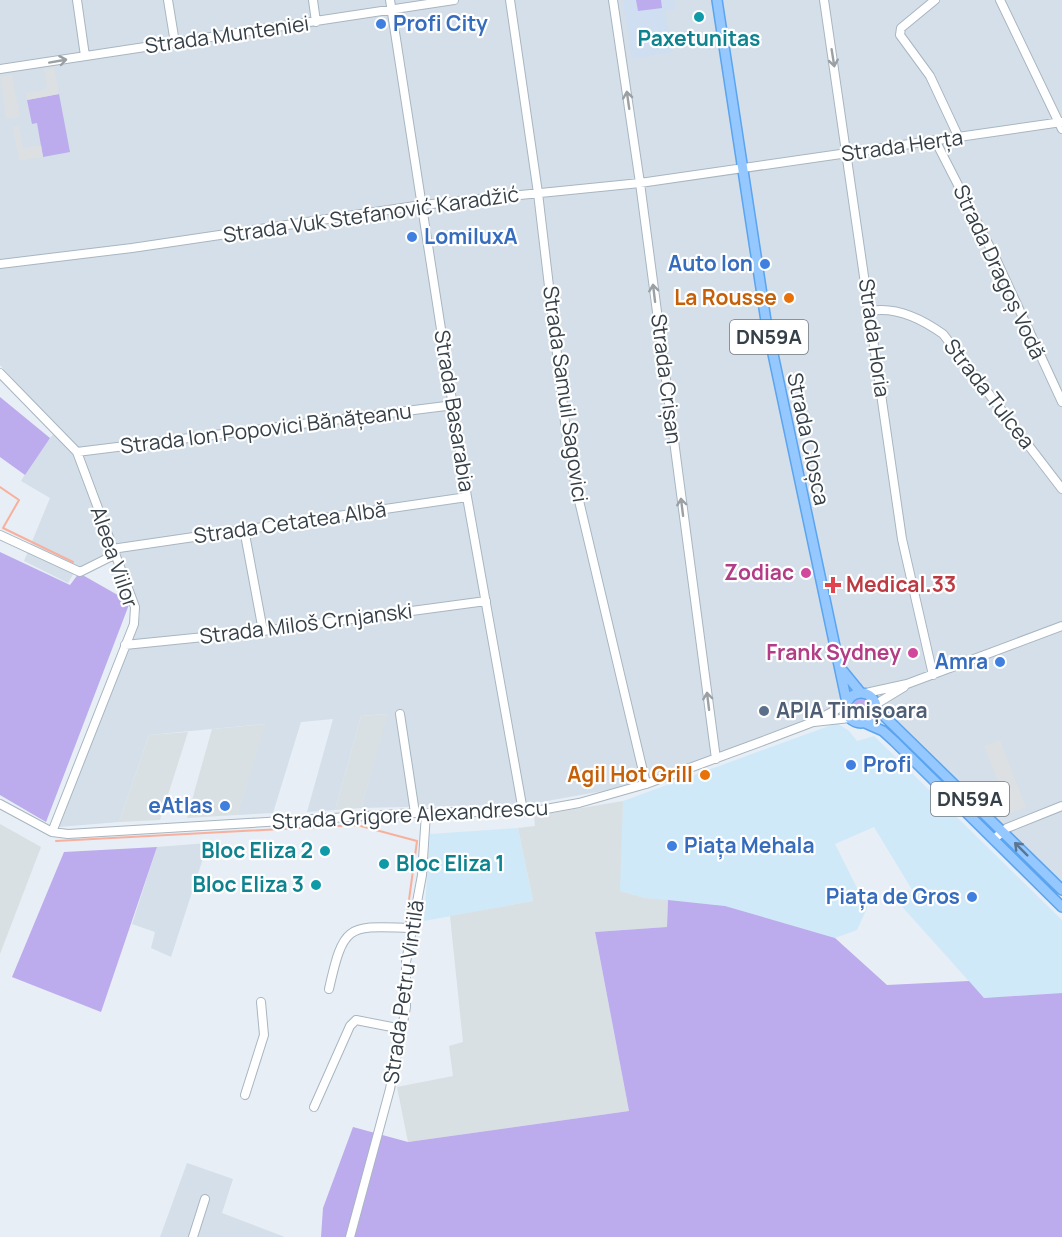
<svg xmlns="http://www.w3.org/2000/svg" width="1062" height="1237" font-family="Manrope,sans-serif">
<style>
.residential{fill:#d4dfe9}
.commercial{fill:#d0e9f9}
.industrial{fill:#d8e0e4}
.education{fill:#cfdef0}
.green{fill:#bcabed}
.parking{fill:#dce0e3}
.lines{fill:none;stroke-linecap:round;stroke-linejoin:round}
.stream{stroke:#f8b09d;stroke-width:2}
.minor-casing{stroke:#a8b6c1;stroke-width:10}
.major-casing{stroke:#5aa4f0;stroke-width:12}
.minor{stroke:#fff;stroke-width:8}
.major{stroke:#95c8ff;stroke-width:9}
.oneway{stroke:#9aa0a4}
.oneway2{stroke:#5b7692}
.culture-dot{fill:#0f9aa8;stroke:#fff;stroke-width:2}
.shop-dot{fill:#3f7fe0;stroke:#fff;stroke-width:2}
.food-dot{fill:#e8710a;stroke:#fff;stroke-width:2}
.hotel-dot{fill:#d1479c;stroke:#fff;stroke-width:2}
.health-dot{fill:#e0444e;stroke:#fff;stroke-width:2}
.service-dot{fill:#5c6f8a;stroke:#fff;stroke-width:2}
.labels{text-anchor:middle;stroke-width:4.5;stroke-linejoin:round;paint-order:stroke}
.shield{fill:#fff;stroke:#727980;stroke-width:1.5}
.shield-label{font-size:20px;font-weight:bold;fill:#354049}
.shop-label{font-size:21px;font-weight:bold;fill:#366cbe;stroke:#fff;text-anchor:start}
.street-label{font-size:21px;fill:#354049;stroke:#fff}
.culture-label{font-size:21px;font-weight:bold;fill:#0d838f;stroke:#fff;text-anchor:end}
.food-label{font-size:21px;font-weight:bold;fill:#c56008;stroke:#fff;text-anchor:end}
.hotel-label{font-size:21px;font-weight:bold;fill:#b23c85;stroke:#fff;text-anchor:end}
.health-label{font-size:21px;font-weight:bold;fill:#be3a42;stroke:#fff;text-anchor:start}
.service-label{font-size:21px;font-weight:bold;fill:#4e5e75;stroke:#fff;text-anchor:start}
</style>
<rect width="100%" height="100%" fill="#e7eef5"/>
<!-- residential -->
<path class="residential" d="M0,0H1062V898L861,705L620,788L530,804L361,808L387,714L361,716L335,810L307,812L333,719L301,722L273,813L237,815L265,724L149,735L119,822L59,827L140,616L139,606L116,551L75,571L68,583L24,561L50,498L21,481L43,446L58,429L0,365Z
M208,843L171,957L151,948L155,932L132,924L157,847Z
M187,1163L233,1179L222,1213L285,1237H160Z"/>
<!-- commercial -->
<path class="commercial" d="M837,723L849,731L857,741L874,736L1062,920V993L984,998L897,901L914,893L874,827L835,844L867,908L857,930L835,938L725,906L645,898L619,891L623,801Z
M518,828L533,901L424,921L430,834Z"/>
<!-- industrial -->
<path class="industrial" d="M388,714L361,808L335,810L361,716Z
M266,724L237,815L187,818L212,729Z
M188,732L160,820L119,822L149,735Z
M623,801L620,891L645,898L668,900L667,927L595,932L629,1111L408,1142L397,1087L453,1076L449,1046L463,1042L450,916L533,901L518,828L535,826L534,816Z
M0,824L41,847L0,954Z"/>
<!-- education -->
<path class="education" d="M623,0H674L675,9L665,11L672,52L632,59Z"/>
<!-- green -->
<path class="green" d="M636,0H661L662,8L638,11Z
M59,94L70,152L43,157L37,123L32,124L27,100Z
M0,397L50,438L25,475L0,457Z
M0,552L70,585L79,573L130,602L46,822L0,795Z
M852 708a9 9 0 1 1 18 0a9 9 0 1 1-18 0Z
M157,847L101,1012L12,977L64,852Z
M668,900L725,906L835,938L887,985L969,981L984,998L1062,993V1237H321L323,1208L353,1127L408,1142L629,1111L595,932L667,927Z"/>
<!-- parking -->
<path class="parking" d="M54,67L59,94L27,100L26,93L47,89L44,69Z
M12,74L20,117L6,119L0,77Z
M19,126L23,148L41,145L43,157L19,161L13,127Z
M1000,740L1026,807L1010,813L984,746Z"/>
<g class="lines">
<!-- stream -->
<path class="stream" d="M0,487L19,500L3,528L73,562
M56,841L357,825L417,841L406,922"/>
<!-- minor casing -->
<g class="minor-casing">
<path id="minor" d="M77,0L85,56
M168,0L175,43
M313,0L316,22
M390,0L467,497L523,811
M510,0L538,193L567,439L576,488L646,784
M613,0L640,183L716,759
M824,0L902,539L933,675
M935,0L901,28L900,35L930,76L959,138
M1000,0L1062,129
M0,69L454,0
M936,142L995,257L1062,402
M0,264L132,248L422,205L640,183L1062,122
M870,311C896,306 922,319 943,334L1062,489
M0,373L77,452L135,607L134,624L52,832
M77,452L454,405
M244,529L263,631
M0,535L80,572L114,555
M112,549L467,497
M125,645L263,631L486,601
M866,693L907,684L1062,626
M876,704L904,687
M400,714L415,813
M814,722L850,718
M0,804L52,832L68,834L415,813L535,811L579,803L646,784L763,741L813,722L847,704
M994,839L1007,828L1062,806
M329,989C344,922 348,926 413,928
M245,1095L264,1035L261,1002
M314,1107L350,1026L356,1020L402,1029
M193,1237L205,1199
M350,1237L390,1089L406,1007V962L422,875L426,813"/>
</g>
<!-- major casing -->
<g class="major-casing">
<path id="major" d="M717,0L766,321L847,703
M843,671L861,693
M846 708a15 15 0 1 1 30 0a15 15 0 1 1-30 0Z
M877,709L1062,890
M865,723L883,731L894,741L1062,907"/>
</g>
<!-- minor -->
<use href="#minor" class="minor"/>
<!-- major -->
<use href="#major" class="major"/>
</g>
<!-- one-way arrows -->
<defs><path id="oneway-shaft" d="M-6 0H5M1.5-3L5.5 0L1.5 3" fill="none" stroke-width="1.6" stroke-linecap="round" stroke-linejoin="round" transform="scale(1.5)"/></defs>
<g class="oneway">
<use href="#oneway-shaft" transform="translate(833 58) rotate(81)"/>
<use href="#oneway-shaft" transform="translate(58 61) rotate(-10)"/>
<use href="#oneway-shaft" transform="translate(628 100) rotate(-98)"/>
<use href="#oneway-shaft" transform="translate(654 293) rotate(-97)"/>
<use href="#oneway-shaft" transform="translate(682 507) rotate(-97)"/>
<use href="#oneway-shaft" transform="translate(708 701) rotate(-97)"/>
</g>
<use class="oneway2" href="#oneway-shaft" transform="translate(1021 849) rotate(-135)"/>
<!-- markers -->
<g class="culture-dot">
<circle cx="699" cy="17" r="6"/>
<circle cx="325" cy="851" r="6"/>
<circle cx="384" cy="864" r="6"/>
<circle cx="316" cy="885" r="6"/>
</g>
<g class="shop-dot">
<circle cx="381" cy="24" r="6"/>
<circle cx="412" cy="237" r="6"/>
<circle cx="765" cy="264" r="6"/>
<circle cx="1000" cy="662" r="6"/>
<circle cx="851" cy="765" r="6"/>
<circle cx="225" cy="806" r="6"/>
<circle cx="672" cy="846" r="6"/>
<circle cx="972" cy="897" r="6"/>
</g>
<g class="food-dot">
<circle cx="789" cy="298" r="6"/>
<circle cx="705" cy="775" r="6"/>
</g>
<g class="hotel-dot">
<circle cx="806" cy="573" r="6"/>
<circle cx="913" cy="653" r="6"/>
</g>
<path class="health-dot" d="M830 576h6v6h6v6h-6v6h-6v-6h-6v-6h6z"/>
<circle class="service-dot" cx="764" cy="711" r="6"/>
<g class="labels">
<!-- shield labels -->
<g class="shield">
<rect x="730" y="320" width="78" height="34" rx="4.5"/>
<rect x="931" y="782" width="78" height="34" rx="4.5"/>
</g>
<g class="shield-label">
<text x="769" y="344">DN59A</text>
<text x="970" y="806">DN59A</text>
</g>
<!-- shop labels -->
<g class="shop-label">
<text x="393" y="31">Profi City</text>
<text x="424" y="244">LomiluxA</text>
<text x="753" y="271" text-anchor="end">Auto Ion</text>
<text x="988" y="669" text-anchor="end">Amra</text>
<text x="863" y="772">Profi</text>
<text x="213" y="813" text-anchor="end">eAtlas</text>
<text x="684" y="853">Piața Mehala</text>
<text x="960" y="904" text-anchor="end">Piața de Gros</text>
</g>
<!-- street labels -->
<g class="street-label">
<text transform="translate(227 35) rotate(-8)" y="7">Strada Munteniei</text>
<text transform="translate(902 146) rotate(-8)" y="7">Strada Herța</text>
<text transform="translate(371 215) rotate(-8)" y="7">Strada Vuk Stefanović Karadžić</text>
<text transform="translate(999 272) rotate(65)" y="7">Strada Dragoș Vodă</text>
<text transform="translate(874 338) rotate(82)" y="7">Strada Horia</text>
<text transform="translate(666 379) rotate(83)" y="7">Strada Crișan</text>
<text transform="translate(565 394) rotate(82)" y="7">Strada Samuil Sagovici</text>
<text transform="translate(989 394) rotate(52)" y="7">Strada Tulcea</text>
<text transform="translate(454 411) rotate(81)" y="7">Strada Basarabia</text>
<text transform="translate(266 429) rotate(-7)" y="7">Strada Ion Popovici Bănățeanu</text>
<text transform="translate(808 439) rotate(78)" y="7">Strada Cloșca</text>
<text transform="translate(290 523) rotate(-8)" y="7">Strada Cetatea Albă</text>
<text transform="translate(114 557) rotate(71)" y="7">Aleea Viilor</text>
<text transform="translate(306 624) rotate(-7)" y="7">Strada Miloš Crnjanski</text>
<text transform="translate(410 815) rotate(-3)" y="7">Strada Grigore Alexandrescu</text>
<text transform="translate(404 992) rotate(-82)" y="7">Strada Petru Vintilă</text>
</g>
<!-- culture labels -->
<g class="culture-label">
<text x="699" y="46" text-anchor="middle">Paxetunitas</text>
<text x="313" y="858">Bloc Eliza 2</text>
<text x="396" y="871" text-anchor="start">Bloc Eliza 1</text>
<text x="304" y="892">Bloc Eliza 3</text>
</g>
<!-- food labels -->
<g class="food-label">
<text x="777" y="305">La Rousse</text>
<text x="693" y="782">Agil Hot Grill</text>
</g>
<!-- hotel labels -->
<g class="hotel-label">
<text x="794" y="580">Zodiac</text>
<text x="901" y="660">Frank Sydney</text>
</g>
<!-- health labels -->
<g class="health-label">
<text x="846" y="592">Medical.33</text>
</g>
<!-- service labels -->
<g class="service-label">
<text x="776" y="718">APIA Timișoara</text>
</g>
</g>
</svg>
